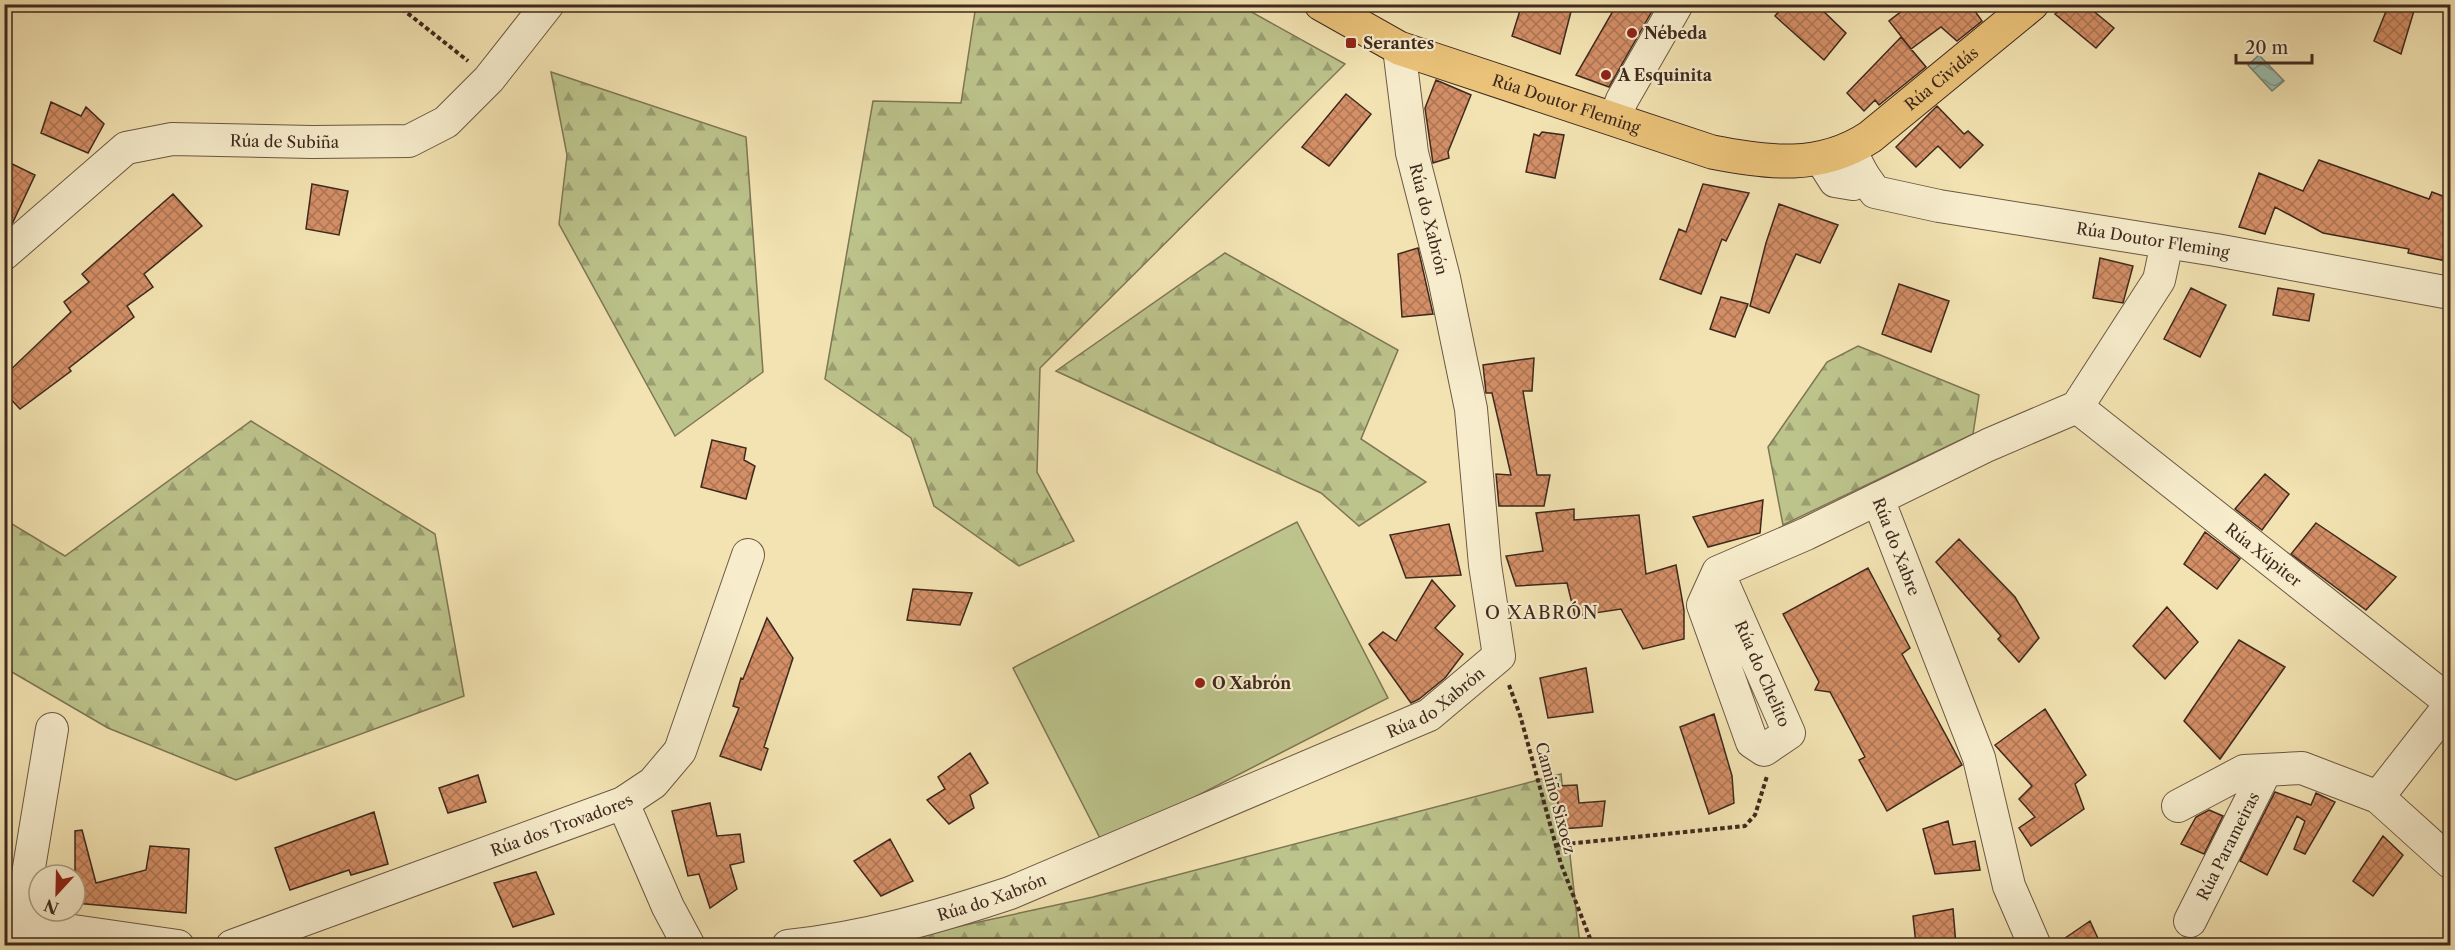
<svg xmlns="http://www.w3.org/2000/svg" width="2455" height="950" font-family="'Libre Caslon Text',serif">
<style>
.forest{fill:url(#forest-firs);stroke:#7e7654;stroke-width:1.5}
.garden{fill:#bcc38b;stroke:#7e7654;stroke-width:1.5}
.water{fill:url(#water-waves);stroke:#768274;stroke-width:1.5}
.building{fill:url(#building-cross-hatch);stroke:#3f291e;stroke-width:1.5}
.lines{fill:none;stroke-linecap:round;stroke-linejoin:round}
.minor-casing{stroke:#6c5843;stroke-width:34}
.major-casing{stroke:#3f291e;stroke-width:35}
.path{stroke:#3f291e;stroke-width:4;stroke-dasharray:4.5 3;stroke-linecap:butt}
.minor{stroke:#f7edcd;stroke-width:32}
.major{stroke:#eac279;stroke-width:33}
.poi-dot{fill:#8f2418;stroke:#f7edcd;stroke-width:2}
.labels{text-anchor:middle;stroke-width:4.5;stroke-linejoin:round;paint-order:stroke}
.poi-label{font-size:16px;font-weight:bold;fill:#3f291e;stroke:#f7edcd;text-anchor:start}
.street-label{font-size:16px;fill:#3f291e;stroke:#f7edcd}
.neighbourhood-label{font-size:18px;letter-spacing:1.5px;fill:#3f291e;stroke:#f7edcd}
</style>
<defs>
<pattern id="forest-firs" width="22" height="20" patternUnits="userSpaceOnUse" patternTransform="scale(1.5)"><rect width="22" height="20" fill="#bcc38b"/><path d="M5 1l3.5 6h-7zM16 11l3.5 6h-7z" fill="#9a9e71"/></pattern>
<pattern id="water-waves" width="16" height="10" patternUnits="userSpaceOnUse" patternTransform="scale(1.5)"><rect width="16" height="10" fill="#9bbeae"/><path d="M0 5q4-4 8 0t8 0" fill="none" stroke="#809a8d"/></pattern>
<pattern id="building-cross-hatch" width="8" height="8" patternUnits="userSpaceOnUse" patternTransform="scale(1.5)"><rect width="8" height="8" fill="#d48f67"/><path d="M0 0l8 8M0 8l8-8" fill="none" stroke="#ad7554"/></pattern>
</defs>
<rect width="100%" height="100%" fill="#f3e3b2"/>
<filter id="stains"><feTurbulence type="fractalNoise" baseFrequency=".00333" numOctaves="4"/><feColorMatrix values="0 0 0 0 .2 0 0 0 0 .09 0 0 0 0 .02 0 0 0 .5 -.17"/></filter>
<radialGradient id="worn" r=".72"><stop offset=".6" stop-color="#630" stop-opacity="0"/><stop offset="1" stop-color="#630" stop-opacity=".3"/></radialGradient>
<!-- forest -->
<path class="forest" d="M976,5H1239L1345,64L1040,368L1037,472L1074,541L1019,566L934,506L911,438L825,379L873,101L961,103Z
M551,72L746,137L763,372L675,436L559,224L567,155Z
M1225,253L1398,350L1361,439L1426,482L1359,526L1321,493L1056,371Z
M1858,346L1979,395L1973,434L1783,525L1768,447L1827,362Z
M251,421L435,534L464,696L236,780L108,728L5,668L4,519L65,556Z
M1561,774L1580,945L869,946L1093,897Z"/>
<!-- garden -->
<path class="garden" d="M1297,522L1388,698L1103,844L1013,668Z"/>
<!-- water -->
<path class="water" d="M2259,55L2284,81L2272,91L2248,65Z"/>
<!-- building -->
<path class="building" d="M1522,4H1573L1560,54L1512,36Z
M1617,4H1656L1609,87L1576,75Z
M1785,4H1816L1846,33L1824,60L1775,16Z
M1911,4H1970L1982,21L1957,41L1941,27L1911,49L1889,21Z
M2068,4H2085L2114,28L2096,48L2055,14Z
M2389,4H2416L2401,54L2374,41Z
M1901,37L1926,67L1879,105L1875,100L1864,111L1847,93Z
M1436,80L1471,95L1448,152L1449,158L1433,163L1425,108Z
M1346,94L1371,114L1329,166L1302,147Z
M51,102L81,116L86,107L104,124L88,153L41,133Z
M1937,106L1964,134L1968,131L1983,145L1960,168L1938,146L1916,167L1896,147Z
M1542,132L1564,135L1555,178L1526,172L1534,134L1539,136Z
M4,160L35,175L13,222L4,230Z
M2319,160L2429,199L2432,192L2451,199V262L2408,253L2409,249L2323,233L2275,207L2265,234L2239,227L2259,173L2303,191Z
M312,184L348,191L339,235L306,229Z
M1703,184L1749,193L1726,241L1722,239L1701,294L1660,279L1679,229L1686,232Z
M173,194L202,226L144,274L153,287L127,306L134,317L69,368L71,371L20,409L4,392V376L71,312L64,302L89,282L82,274Z
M1779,204L1838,225L1820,263L1796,254L1769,313L1750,306L1766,243Z
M1418,248L1433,314L1402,317L1398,254Z
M2100,258L2133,266L2123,303L2093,298Z
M1899,284L1949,301L1931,352L1882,334Z
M2191,288L2226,305L2200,357L2164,339Z
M2278,288L2314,294L2309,321L2273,315Z
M1721,297L1748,304L1735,337L1710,329Z
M1534,358L1532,391H1523L1537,475H1550L1544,506H1499L1496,474L1511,475L1492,393H1486L1483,365Z
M712,440L746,448L744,460L755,466L746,499L701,487Z
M2265,474L2289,494L2262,530L2235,509Z
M1763,500L1760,533L1708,547L1693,517Z
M1574,509V520L1639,515L1646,574L1676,565L1684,610V639L1643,649L1621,609L1575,616L1567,583L1516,586L1506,556L1543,551L1536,513Z
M2316,523L2396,577L2366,610L2291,554Z
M1449,524L1461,575L1406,578L1390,535Z
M2205,532L2240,559L2217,589L2184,564Z
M1959,539L2015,597L2039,638L2019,662L1998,639L2001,636L1936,562Z
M1868,568L1910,648L1902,654L1962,765L1887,811L1859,760L1865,757L1830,692L1815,690L1819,682L1783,614Z
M1432,580L1455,606L1435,628L1463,654L1445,678L1419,699L1411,703L1369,644L1383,632L1396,641Z
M913,589L972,593L960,625L907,620Z
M2167,607L2198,642L2165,679L2133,646Z
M767,618L793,658L764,747L768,749L761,770L720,756L739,708L733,706L741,678L743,679Z
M2239,640L2285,667L2220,759L2184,721Z
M1586,668L1593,712L1548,718L1540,678Z
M2045,709L2086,775L2075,784L2084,809L2031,846L2019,828L2035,817L2019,799L2032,786L1995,745Z
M1714,714L1732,776L1734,803L1709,814L1680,727Z
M970,753L988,783L970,795L974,808L949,824L927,800L945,789L938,777Z
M478,775L486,802L448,813L439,788Z
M1577,785L1579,803L1605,801L1602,826L1561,829L1556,786Z
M2275,792L2311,805L2316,793L2335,802L2305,854L2294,849L2305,821L2297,816L2267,875L2240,861Z
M710,803L717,836L740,834L744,862L730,865L737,889L710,908L699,874L688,876L672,811Z
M2209,810L2223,816L2204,854L2181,844L2196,817Z
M374,812L388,864L351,875L349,870L290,890L275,848Z
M1948,821L1953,845L1975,841L1980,870L1935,874L1923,829Z
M82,830L96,883L146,870L150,846L189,849L186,913L75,903V831Z
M2383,836L2403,855L2373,896L2353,881Z
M890,839L913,881L881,896L854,861Z
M536,872L554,914L513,927L494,883Z
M1953,909L1956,945H1916L1913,916Z
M2090,921L2101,945H2055Z"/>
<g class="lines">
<!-- minor casing -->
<g class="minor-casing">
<g id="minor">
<path d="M1615,118L1622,100L1677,4"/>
<path d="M1821,159L1835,181L1853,184L1863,175L1854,158"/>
<path id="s1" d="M1863,175L1875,192L1939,206L2216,250L2450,293"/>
<path id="s2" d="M4,254L126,148L172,139L312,142L409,141L446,122L489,79L548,4"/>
<path id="s3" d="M2077,407L2450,702"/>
<path id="s4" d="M1878,499L1979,758L2009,886L2035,946"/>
<path id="s5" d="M1718,572L1789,733L1764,750L1752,742L1703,605L1718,572L1806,534L1988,445L2077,407L2159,280L2167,243"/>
<path d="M2378,797L2450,705"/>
<path d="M623,803L668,907L689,946"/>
<path d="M2178,806L2244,771L2302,768L2378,797L2450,862"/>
<path d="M4,921L178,946"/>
<path id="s6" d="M2190,921L2266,770"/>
<path d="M16,946L52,729"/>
<path id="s7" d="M232,946L623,803L653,783L680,751L748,555"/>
<path id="s8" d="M788,946C864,938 938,917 1010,893L1429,715L1499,656L1485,565L1471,409L1444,278L1412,153L1399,48"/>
</g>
</g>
<!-- major casing -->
<g class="major-casing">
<g id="major">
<path id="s9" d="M1321,4L1399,48L1712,152C1768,163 1820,170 1870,137L2032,4"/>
</g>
</g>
<!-- path -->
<path class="path" d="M396,4L468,61
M1509,685L1520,715L1561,864L1593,946
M1556,845L1745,826L1755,815L1767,776"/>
<!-- minor -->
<use href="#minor" class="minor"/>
<!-- major -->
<use href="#major" class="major"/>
</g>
<!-- markers -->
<g class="poi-dot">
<circle cx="1632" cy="33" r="6"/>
<rect x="1345" y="37" width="12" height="12" rx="3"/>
<circle cx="1606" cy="75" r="6"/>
<circle cx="1200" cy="683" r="6"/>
</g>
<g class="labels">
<!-- poi labels -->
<g class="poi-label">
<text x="1644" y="39">Nébeda</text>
<text x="1363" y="49">Serantes</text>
<text x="1618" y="81">A Esquinita</text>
<text x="1212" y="689">O Xabrón</text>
</g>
<!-- street labels -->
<g class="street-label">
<text dy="6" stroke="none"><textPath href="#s9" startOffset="675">Rúa Cividás</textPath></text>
<text dy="6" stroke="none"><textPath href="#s9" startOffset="266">Rúa Doutor Fleming</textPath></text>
<text dy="6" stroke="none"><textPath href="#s2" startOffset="321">Rúa de Subiña</textPath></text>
<text transform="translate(1429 219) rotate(76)" y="6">Rúa do Xabrón</text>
<text dy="6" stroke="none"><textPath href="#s1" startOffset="303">Rúa Doutor Fleming</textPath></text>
<text dy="6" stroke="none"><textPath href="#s4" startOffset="51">Rúa do Xabre</textPath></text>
<text dy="6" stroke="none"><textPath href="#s3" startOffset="238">Rúa Xúpiter</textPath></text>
<text dy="6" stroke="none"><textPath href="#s5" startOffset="111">Rúa do Chelito</textPath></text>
<text dy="6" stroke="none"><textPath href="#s8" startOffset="696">Rúa do Xabrón</textPath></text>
<text transform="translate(1556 798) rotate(75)" y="6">Camiño Sixoez</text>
<text dy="6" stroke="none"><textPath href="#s7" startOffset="351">Rúa dos Trovadores</textPath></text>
<text dy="6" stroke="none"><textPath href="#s6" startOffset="84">Rúa Parameiras</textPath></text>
<text dy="6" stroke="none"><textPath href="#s8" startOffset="210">Rúa do Xabrón</textPath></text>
</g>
<!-- neighbourhood labels -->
<g class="neighbourhood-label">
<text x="1542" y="619">O XABRÓN</text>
</g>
</g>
<!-- margin -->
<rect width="2455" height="950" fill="none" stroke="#f3e3b2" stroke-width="24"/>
<rect x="6" y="6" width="2443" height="938" fill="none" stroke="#3f291e" stroke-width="3"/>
<rect x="12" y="12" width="2431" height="926" fill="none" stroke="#3f291e" stroke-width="1.5"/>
<!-- north arrow -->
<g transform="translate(57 893) rotate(202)"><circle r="28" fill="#f7edcd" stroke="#ad9f87" stroke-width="1.5"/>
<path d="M0-4.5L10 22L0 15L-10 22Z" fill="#8f2418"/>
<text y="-9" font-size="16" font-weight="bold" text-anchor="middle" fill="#3f291e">N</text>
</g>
<!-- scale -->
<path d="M2236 54v9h76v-9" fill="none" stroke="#3f291e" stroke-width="3"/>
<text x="2245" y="54" font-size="18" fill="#3f291e" stroke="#f7edcd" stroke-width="4.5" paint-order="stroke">20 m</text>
<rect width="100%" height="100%" filter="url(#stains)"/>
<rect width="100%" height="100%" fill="url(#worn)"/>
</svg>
